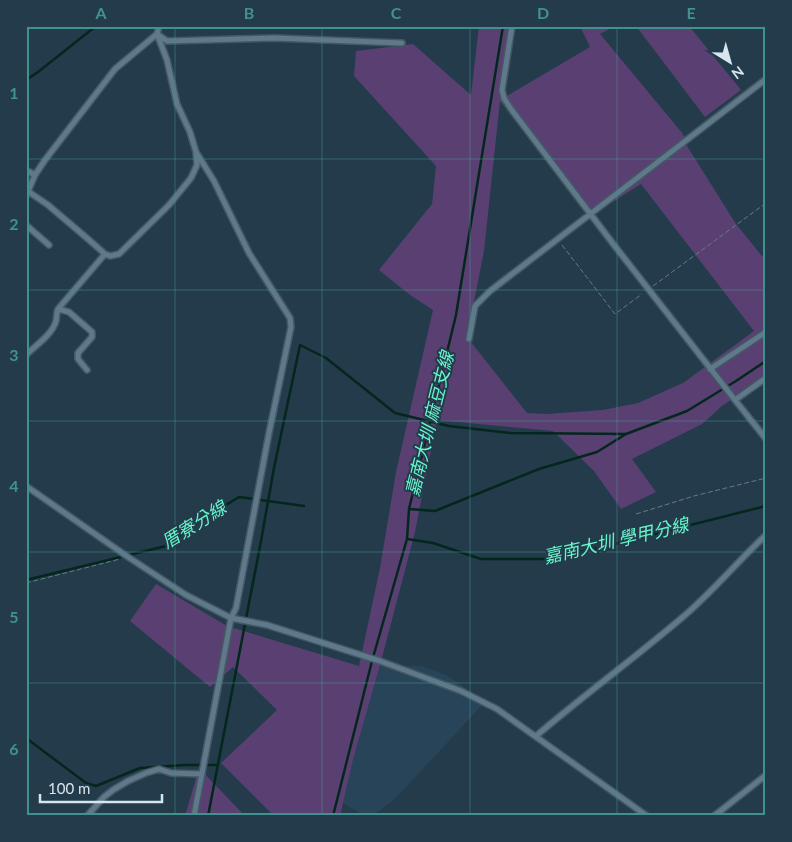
<svg xmlns="http://www.w3.org/2000/svg" width="792" height="842" font-family="Lato,'Noto Sans TC',sans-serif">
<style>
.built{fill:#274458}
.green{fill:#5a4072;fill-rule:evenodd}
.lines{fill:none;stroke-linecap:round;stroke-linejoin:round}
.stream{stroke:#04271d;stroke-width:2.5}
.service-casing{stroke:#435865;stroke-width:8}
.path{stroke:#677b88;stroke-width:1;stroke-dasharray:5 2.5;stroke-linecap:butt}
.service{stroke:#5f788a;stroke-width:5}
.grid{fill:none;stroke:#41928e;stroke-width:1;stroke-opacity:0.55}
.labels{text-anchor:middle;stroke-width:4;stroke-linejoin:round;paint-order:stroke}
.water-label{font-size:18px;font-style:italic;fill:#66f6cc;stroke:#233b4a}
.neatline{fill:none;stroke:#41928e;stroke-width:2}
.grid-label{font-size:16px;text-anchor:middle;font-weight:bold;fill:#41928e}
</style>
<rect width="100%" height="100%" fill="#233b4a"/>
<!-- built -->
<path class="built" d="M380,666H422L448,676L485,702L396,798L373,816H365L343,803L354,756Z"/>
<!-- green -->
<path class="green" d="M479,26H515L500,100L590,47L580,26H615L600,34L683,134L687,146L736,224L766,261V375L722,406L702,424L632,459L656,492L621,509L594,471L553,431L437,420L415,532L379,669L354,756L340,816H274L221,763L277,710L233,667L210,687L130,621L156,584L227,626L359,666L380,568L396,472L433,310L410,295L379,270L432,204L436,166L354,76L356,51L413,44L471,95ZM500,101L594,214L641,184L754,331L683,383L638,403L603,410L546,414L527,413L467,337L484,251Z
M636,26H689L741,90L705,117Z
M199,768L245,816H185Z"/>
<g class="lines">
<!-- stream -->
<path class="stream" d="M26,80L38,72L96,26
M409,509L435,511L539,469L597,452L626,434L687,411L736,381L766,361
M407,539L433,543L481,559H549L603,547L766,506
M26,580L166,546L198,522L239,497L304,506
M26,738L86,783L96,786L140,768L184,765H217
M208,816L261,541L274,468L300,345L326,358L395,413L449,426L511,433L626,434
M333,816L372,661L407,539L409,509L456,315L503,26"/>
<!-- service casing -->
<g class="service-casing">
<path id="service" d="M512,26L502,90L504,98L511,109L614,245L735,400
M26,170L35,175
M29,192L48,205L88,239L105,254L110,256L119,254L169,205L191,178L197,165L196,152L190,132L177,104L167,60L157,34L159,26
M26,196L35,175L45,160L115,69L157,34L167,41L275,38L402,43
M26,225L49,245
M58,309L105,254
M469,339L475,306L490,291L766,79
M26,355C36,345 52,335 56,321C57,317 56,314 58,309L69,312L92,332V337L78,353V359L87,370
M710,369L766,332
M766,378L735,400L766,439
M26,486L128,557L186,595L231,618L267,625L380,661L461,691L497,709L647,816
M536,736C584,695 636,657 684,616C713,591 738,561 766,535
M87,816L104,797L113,790L128,781L146,773L159,769L171,773L202,774
M194,816L231,618L236,608L269,433L291,327L290,318L249,253L214,181L196,152
M714,816L766,775"/>
</g>
<!-- path -->
<path class="path" d="M562,245L615,314L642,294
M653,286L766,203
M636,514L694,496L766,478
M26,583L120,559"/>
<!-- service -->
<use href="#service" class="service"/>
</g>
<!-- grid -->
<path class="grid" d="M175,26V816M322,26V816M470,26V816M617,26V816M26,159H766M26,290H766M26,421H766M26,552H766M26,683H766"/>
<g class="labels">
<!-- water labels -->
<g class="water-label">
<text transform="translate(430 424) rotate(-76)" y="6">嘉南大圳 麻豆支線</text>
<text transform="translate(194 525) rotate(-32)" y="6">厝寮分線</text>
<text transform="translate(616 541) rotate(-13)" y="6">嘉南大圳 學甲分線</text>
</g>
</g>
<!-- border -->
<rect width="792" height="842" fill="none" stroke="#233b4a" stroke-width="55"/>
<!-- north arrow -->
<g transform="translate(730 62) rotate(143)" stroke="#233b4a" stroke-width="4" paint-order="stroke">
<path d="M0-4L9 19L0 12L-9 19Z" fill="#d7e5ef"/>
<text y="-8" font-size="14" font-weight="bold" text-anchor="middle" fill="#d7e5ef">N</text>
</g>
<!-- scale -->
<path d="M40 794v8h122v-8" fill="none" stroke="#d7e5ef" stroke-width="2.5"/>
<text x="48" y="794" font-size="15" fill="#d7e5ef" stroke="#233b4a" stroke-width="4" paint-order="stroke">100 m</text>
<rect x="28" y="28" width="736" height="786" class="neatline"/>
<g class="grid-label">
<text x="101" y="19">A</text>
<text x="249" y="19">B</text>
<text x="396" y="19">C</text>
<text x="543" y="19">D</text>
<text x="691" y="19">E</text>
<text x="14" y="99">1</text>
<text x="14" y="230">2</text>
<text x="14" y="361">3</text>
<text x="14" y="492">4</text>
<text x="14" y="623">5</text>
<text x="14" y="755">6</text>
</g>
</svg>
